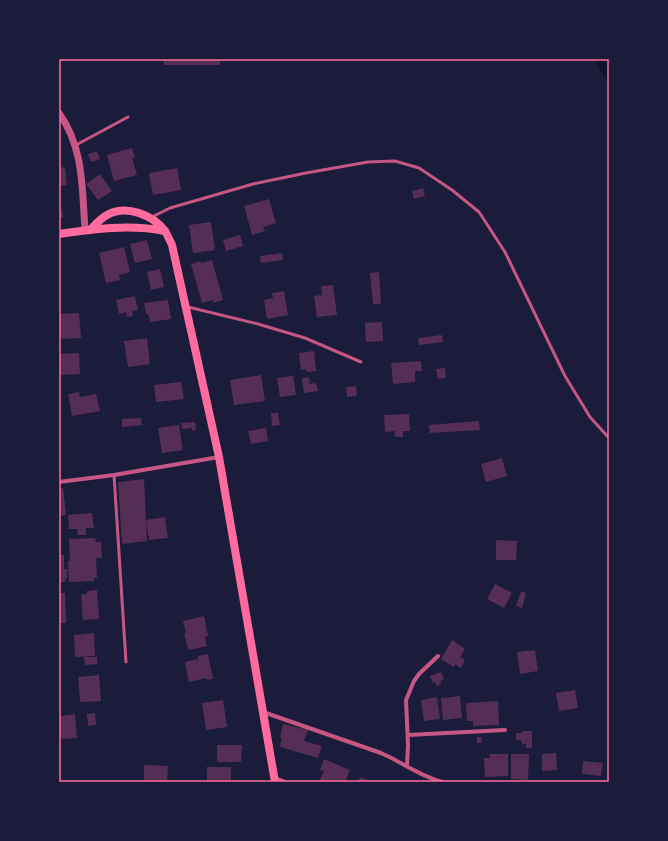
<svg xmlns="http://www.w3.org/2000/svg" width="668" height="841" font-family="Literata,serif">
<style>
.water{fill:#12122b}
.building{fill:#542f53}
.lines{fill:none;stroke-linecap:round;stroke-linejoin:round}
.service{stroke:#c65784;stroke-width:3}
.minor{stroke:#c65784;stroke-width:4}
.tertiary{stroke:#c65784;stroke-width:7}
.secondary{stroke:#ff6b9d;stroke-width:8}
.neatline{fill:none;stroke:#ff6b9d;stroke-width:1.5}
</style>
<rect width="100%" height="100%" fill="#1b1b3a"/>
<!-- water -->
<path class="water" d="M593,59H609V85L598,65Z"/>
<!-- building -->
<path class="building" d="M163,59H220V65H164Z
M132,148L135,158H132L137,175L114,181L107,155Z
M97,151L100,159L91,162L88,154Z
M65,167L67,185L59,186V168Z
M177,168L181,190L153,195L149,173Z
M100,174L112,191L98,200L86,184Z
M423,188L425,196L414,199L412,191Z
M269,199L276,223L263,227L265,231L252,235L244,206Z
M62,209L63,217L59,218V210Z
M211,222L215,250L193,253L189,225Z
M240,235L243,246L226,251L223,240Z
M147,240L152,259L135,263L130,244Z
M124,247L130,272L119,275L120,280L106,283L99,253Z
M282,253L283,260L261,263L260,256Z
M212,260L223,300L213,303V300L202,303L191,264L201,261V263Z
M160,269L164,287L151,290L147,272Z
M379,272L381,304H373L370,273Z
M333,285L337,315L317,317L314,296L322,295L321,286Z
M284,291L288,315L267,319L264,300L273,298L272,293Z
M135,296L138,310L132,311L133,316L127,317L126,312L119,314L116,300Z
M168,300L171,319L150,322L148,314H146L144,303Z
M79,313L81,338L59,339V314Z
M382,322L383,341L366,342L365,323Z
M442,335L443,342L419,345L418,338Z
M147,338L150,364L128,367L124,341Z
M314,351L316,371L307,372L306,369L301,370L299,353Z
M79,353L80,374L59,375V354Z
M421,361L422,371H415V382L393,384L391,363Z
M445,368L446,378L438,379L436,369Z
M261,375L265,401L234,405L230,380Z
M293,376L296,395L280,397L277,378Z
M309,377L310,384L316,383L318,391L304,393L302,378Z
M181,382L184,399L156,402L154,385Z
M356,386L357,396L347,397L346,387Z
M79,392L80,397L96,394L100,411L72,416L68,394Z
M271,413H278L280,425L272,426Z
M409,414L410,431H403V437H395L394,431L385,432L384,415Z
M141,418L142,425L122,427V419Z
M479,421L480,430L430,433L429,425Z
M195,422L196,430L192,431V428L182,429L181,423Z
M179,425L183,450L162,453L158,428Z
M266,428L268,441L251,444L248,431Z
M502,458L507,476L486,482L481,464Z
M144,479L147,541L122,544L118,482Z
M59,488H63L66,515L59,516Z
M92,513L94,528H86V535H78L77,529H69L68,515Z
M165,517L168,538L149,540L146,520Z
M95,538L96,542H101L102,558H96L97,578H94V581L69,582L68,561H70L69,539Z
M496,540L517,541L516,560H496Z
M59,555H64V569H67V579H65V582H59Z
M495,584L512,593L504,608L487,599Z
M97,590L99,619L83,620L81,594H87V591Z
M521,591L526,593L522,608L516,606Z
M59,593H65L66,623H59Z
M204,616L208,636L205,637L207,646L188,650L184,633H186L183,621Z
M94,633L95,656L75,657L74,635Z
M452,640L465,649L460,657L465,660L461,668L455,664L454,667L441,659Z
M535,650L538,671L520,674L517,652Z
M208,654L213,679L207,680V678L189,682L185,662L198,659V656Z
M84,657H97V664L85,665Z
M441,672L444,679L440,681L441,684L437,686L435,682L433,683L430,676Z
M99,675L101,701L80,702L78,677Z
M575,690L578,708L559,711L556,693Z
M460,696L462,718L443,720L441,698Z
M437,697L440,719L424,721L421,700Z
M223,700L227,727L206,730L202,703Z
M498,701L499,725L473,726V721H467L466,703Z
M95,713L96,725L88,726L87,714Z
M75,714L77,738L59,739V716Z
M283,724L308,730L304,741L322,746L318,758L280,747L282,738L280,737Z
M522,731H532V748H526V744H522V741L516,740V733H522Z
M477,737H482L481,743H477Z
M217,745H242L241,762H217Z
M556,753L557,770L542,771V754Z
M490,754H508V776L485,777L484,758H490Z
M511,754H529L528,780L511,779Z
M324,759L350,770L345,782H319L324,771L320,770Z
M583,761L603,763L601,776L582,774Z
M144,765L168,766L167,782H144Z
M207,767H231V782H207Z
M360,777L373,782H358Z"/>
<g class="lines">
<!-- service -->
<path class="service" d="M76,145L128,117
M152,217L170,208L253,184L306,173L368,162L395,161L419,168L452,190L479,212L505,252L565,376L590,417L609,438
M188,307L258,324L305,338L361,362
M114,475L126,662"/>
<!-- minor -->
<path class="minor" d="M59,482L114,475L219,457
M263,712L381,753C402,762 421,777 443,782
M408,735L505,730
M407,766L408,745L406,700L414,681L419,674L438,656
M274,778L285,782"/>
<!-- tertiary -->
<path class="tertiary" d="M59,113C84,148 82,189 85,230"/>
<!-- secondary -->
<path class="secondary" d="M90,230C95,225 100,219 107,215C126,204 153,215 165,231C168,236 170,241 172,245L219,457L275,782
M59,234C94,229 130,224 165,231"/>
</g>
<!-- border -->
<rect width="668" height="841" fill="none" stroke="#1b1b3a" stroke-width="120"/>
<rect x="60" y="60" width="548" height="721" class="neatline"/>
</svg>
